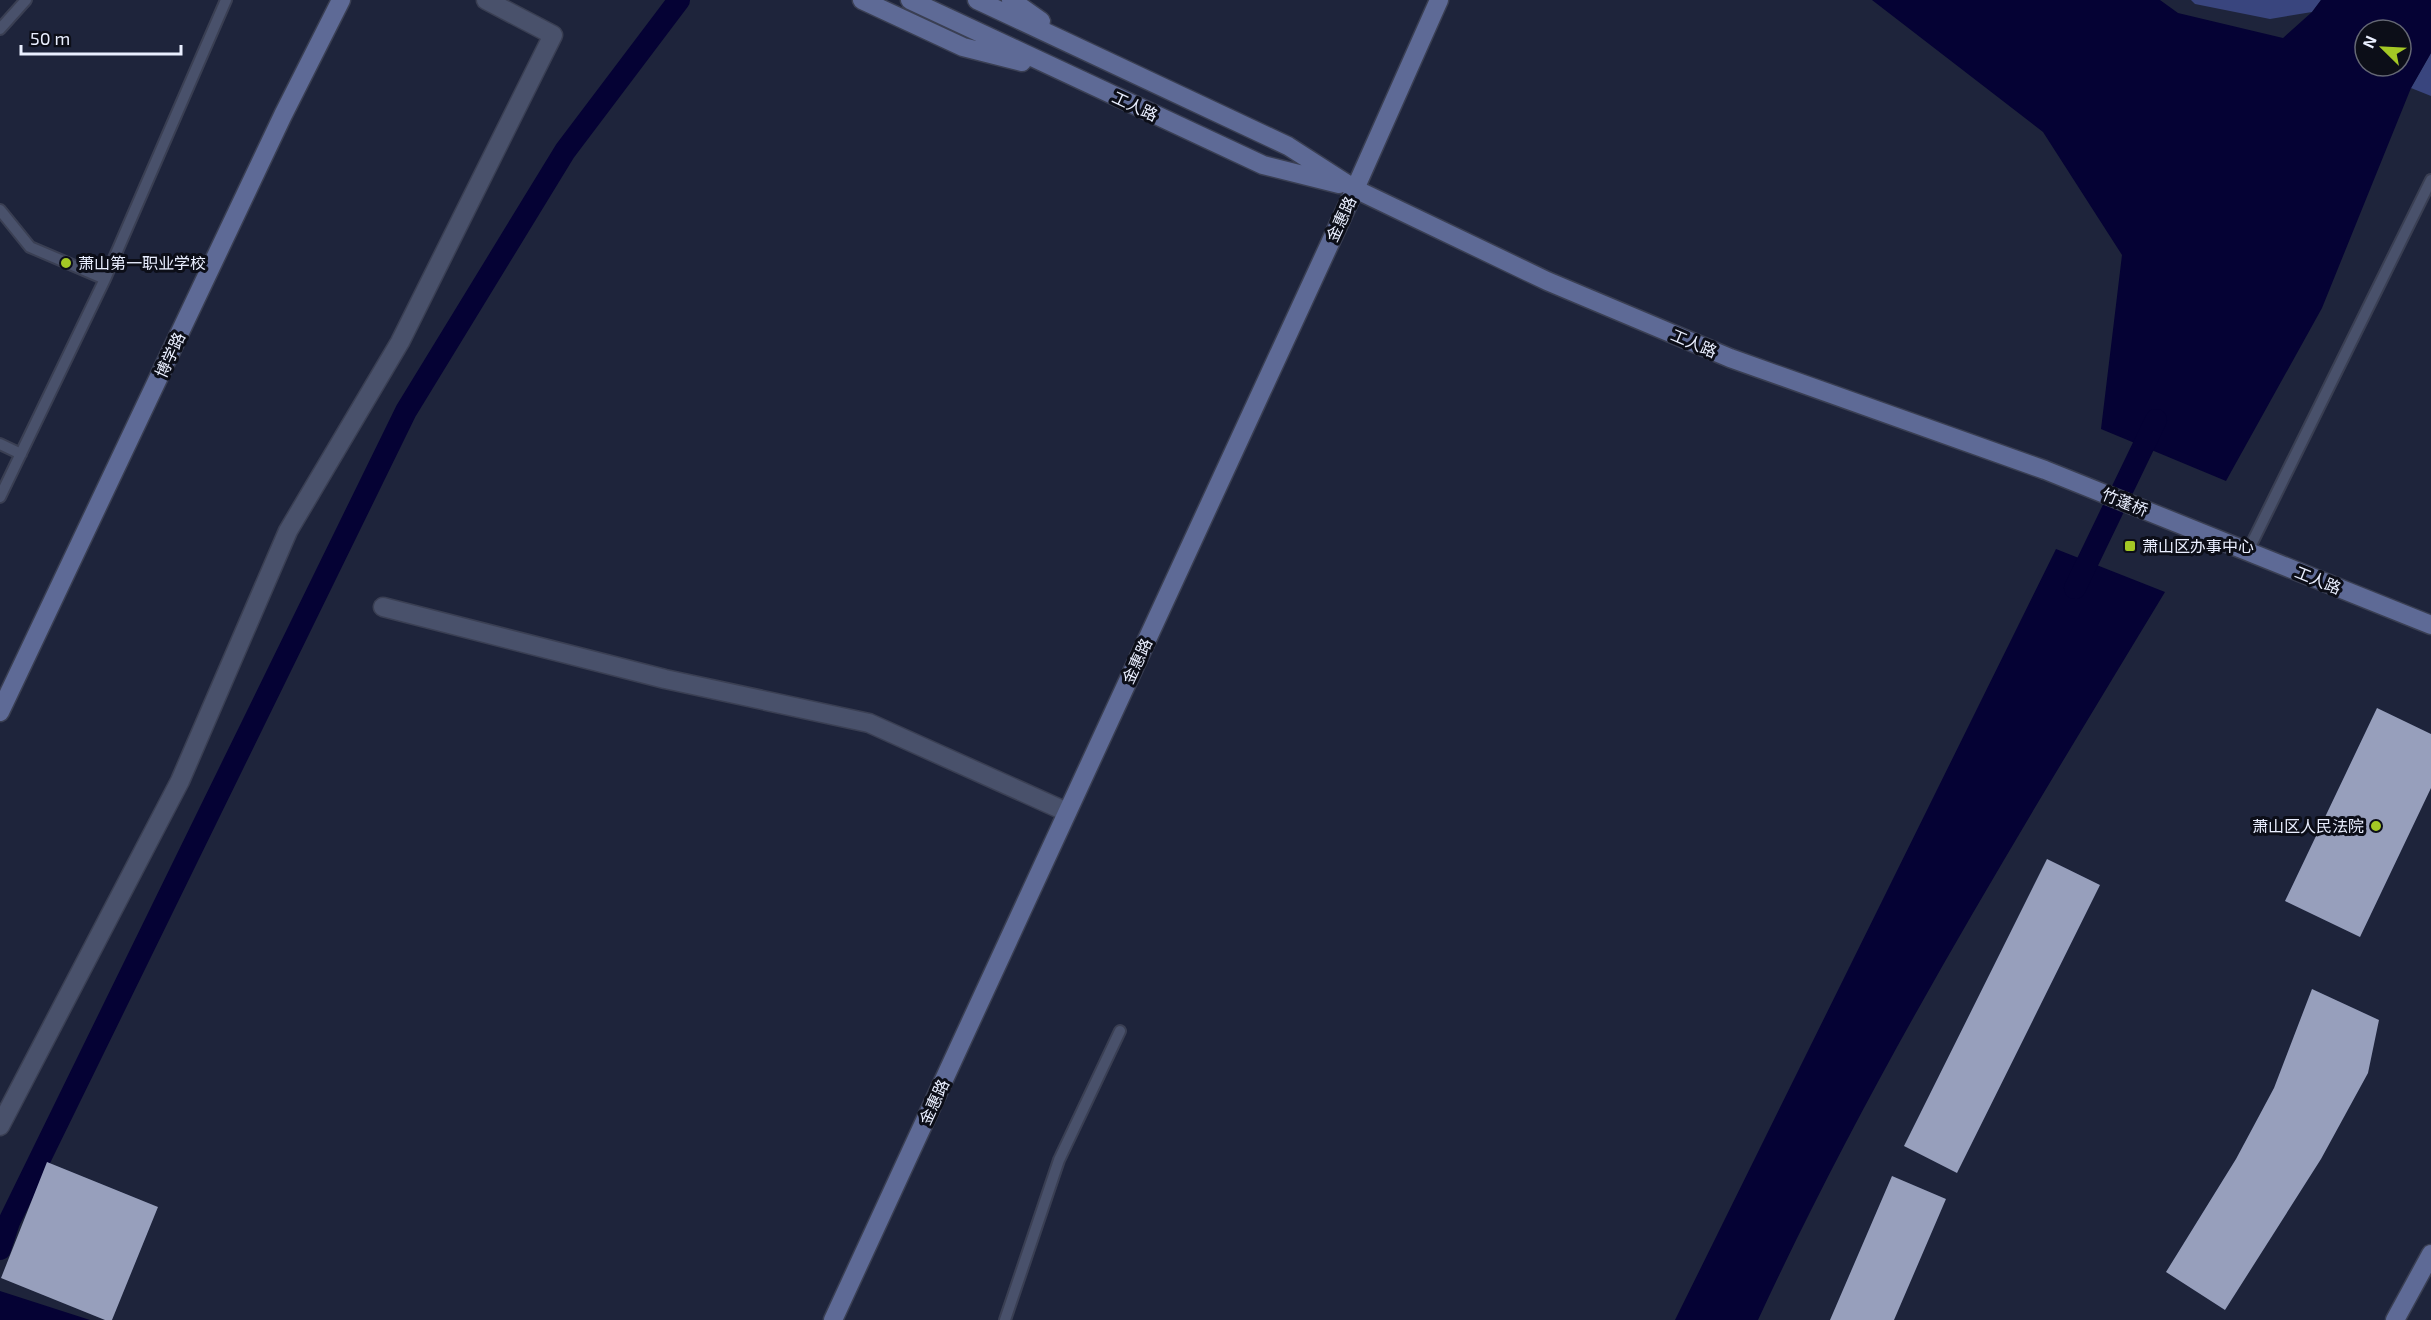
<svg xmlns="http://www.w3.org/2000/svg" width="2431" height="1320" font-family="'Exo 2','Noto Sans SC',sans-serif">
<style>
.green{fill:#39457e}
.water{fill:#050234;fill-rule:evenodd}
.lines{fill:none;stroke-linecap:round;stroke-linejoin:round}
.canal{stroke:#050234;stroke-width:22}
.building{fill:#979fbc}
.lane-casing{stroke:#3a3f53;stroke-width:14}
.street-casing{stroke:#3a3f53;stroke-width:21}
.secondary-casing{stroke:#3a3f53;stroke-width:21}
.lane{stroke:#49516b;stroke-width:10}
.street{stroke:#49516b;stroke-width:18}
.secondary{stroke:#5e6a96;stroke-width:18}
.poi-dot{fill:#a4c825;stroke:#0c0e18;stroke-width:2}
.labels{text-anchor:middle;stroke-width:6;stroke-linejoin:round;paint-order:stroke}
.street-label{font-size:16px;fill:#eaefff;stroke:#0c0e18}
.poi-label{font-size:16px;fill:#eaefff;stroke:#0c0e18;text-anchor:start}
</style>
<rect width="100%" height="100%" fill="#1e243b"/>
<!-- green -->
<path class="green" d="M2191,0H2321L2312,12L2270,19L2195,4Z
M2431,53V96L2411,88Z"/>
<!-- water -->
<path class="water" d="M1872,0H2160L2178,13L2283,38L2312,12L2321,0H2431V53L2411,88L2322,308L2226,481L2101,429L2122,255L2043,132ZM2365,30H2401V66H2365Z
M2056,549L2165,592C2021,830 1875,1067 1758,1320H1675Z
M0,1291L90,1320H0Z"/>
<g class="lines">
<!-- canal -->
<path class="canal" d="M2075,588L2156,420
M0,1249L9,1222L406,411L565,151L679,0"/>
</g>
<!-- building -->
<path class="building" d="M2377,708L2431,734V788L2360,937L2285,901Z
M2047,859L2100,885L1957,1173L1904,1146Z
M2312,989L2379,1020L2368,1073L2321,1159L2225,1310L2166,1272L2236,1159L2274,1088Z
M47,1162L158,1207L112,1320H105L1,1278Z
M1892,1176L1946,1199L1894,1320H1830Z"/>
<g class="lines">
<!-- lane casing -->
<g class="lane-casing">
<path id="lane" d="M0,29L26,0
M0,210L30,247L105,279
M0,444L21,454
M0,497L105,279L226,0
M2248,551L2431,180
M1005,1320L1059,1160L1120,1031"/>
</g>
<!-- street casing -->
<g class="street-casing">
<path id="street" d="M383,607L665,679L869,723L1067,812
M0,1126L180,781L288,531L400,342L553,35L486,0"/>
</g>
<!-- secondary casing -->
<g class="secondary-casing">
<path id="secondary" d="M862,0L963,47L1022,62
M910,0L1263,165L1339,184
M977,0L1288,146L1355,189L1547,281L1730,358L2045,470L2431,625
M1011,0L1041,21
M0,712L283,115L341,0
M833,1320L1355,189L1439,0
M2395,1320L2431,1254"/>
</g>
<!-- lane -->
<use href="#lane" class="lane"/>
<!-- street -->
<use href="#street" class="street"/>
<!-- secondary -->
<use href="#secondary" class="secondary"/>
</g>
<!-- markers -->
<g class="poi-dot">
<circle cx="66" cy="263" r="6"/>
<rect x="2124" y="540" width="12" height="12" rx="3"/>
<circle cx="2376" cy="826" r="6"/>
</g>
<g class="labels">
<!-- street labels -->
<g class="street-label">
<text transform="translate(1135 106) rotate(25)" y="6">工人路</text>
<text transform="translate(1341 219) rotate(-65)" y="6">金惠路</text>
<text transform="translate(1694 343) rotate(23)" y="6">工人路</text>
<text transform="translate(170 355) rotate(-65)" y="6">博学路</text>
<text transform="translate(2125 502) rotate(22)" y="6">竹蓬桥</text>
<text transform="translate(2318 580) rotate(22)" y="6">工人路</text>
<text transform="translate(1137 661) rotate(-65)" y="6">金惠路</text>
<text transform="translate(934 1102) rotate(-65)" y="6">金惠路</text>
</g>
<!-- poi labels -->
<g class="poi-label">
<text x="78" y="269">萧山第一职业学校</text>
<text x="2142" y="552">萧山区办事中心</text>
<text x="2364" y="832" text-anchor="end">萧山区人民法院</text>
</g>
</g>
<!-- north arrow -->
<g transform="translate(2383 48) rotate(294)"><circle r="28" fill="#0c0e18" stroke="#656874" stroke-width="1.5"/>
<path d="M0-4.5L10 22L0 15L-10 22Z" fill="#a4c825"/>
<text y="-9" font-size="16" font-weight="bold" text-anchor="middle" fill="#eaefff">N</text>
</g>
<!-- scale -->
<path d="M21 45v9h160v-9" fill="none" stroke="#eaefff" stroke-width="3"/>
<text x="30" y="45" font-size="18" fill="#eaefff" stroke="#0c0e18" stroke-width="4.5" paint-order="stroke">50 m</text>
</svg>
